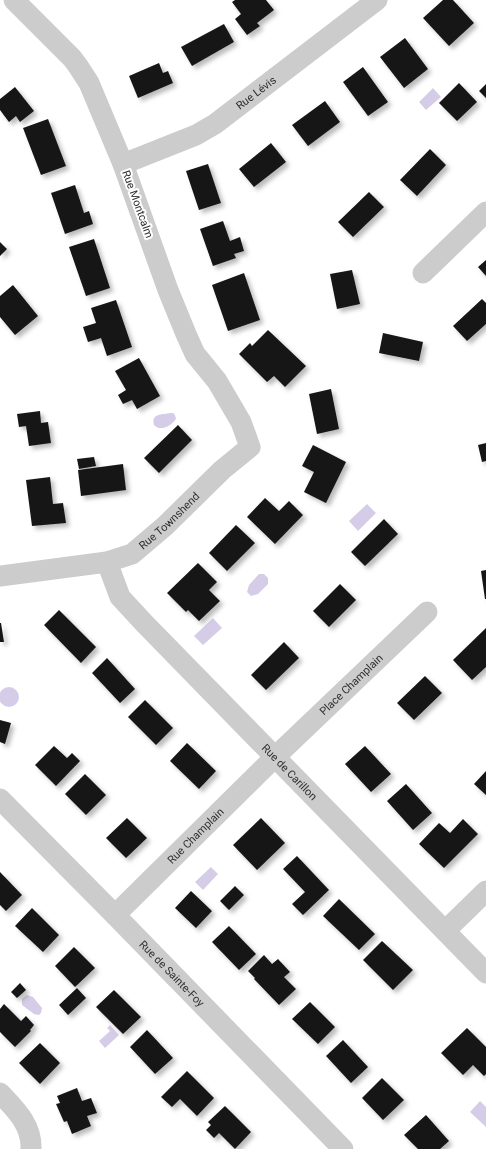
<svg xmlns="http://www.w3.org/2000/svg" width="486" height="1149" font-family="Roboto,sans-serif">
<style>
.water{fill:#d5cde7}
.building{fill:#161616;filter:url(#shadow)}
.lines{fill:none;stroke-linecap:round;stroke-linejoin:round}
.minor{stroke:#ccc;stroke-width:21}
.labels{text-anchor:middle;stroke-width:4;stroke-linejoin:round;paint-order:stroke}
.street-label{font-size:11px;fill:#2f2f2f;stroke:#fff}
</style>
<defs>
<filter id="shadow"><feDropShadow dx="3.5" dy="3.5" stdDeviation="2" flood-color="#0004"/></filter>
</defs>
<rect width="100%" height="100%" fill="#fff"/>
<!-- water -->
<path class="water" d="M433,88L441,97L426,110L419,102Z
M170,413H173L175,415L176,419C171,426 161,432 154,425C151,413 162,415 170,413Z
M367,504L376,513L358,531L349,521Z
M259,574H264L268,578V584L258,594L251,596L247,592L249,585Z
M213,618L222,628L203,645L194,636Z
M-1 697a10 10 0 1 1 20 0a10 10 0 1 1-20 0Z
M211,867L218,874L203,890L195,882Z
M27,995L33,997L42,1008L41,1013L39,1015L34,1014L22,1005V999Z
M110,1025L119,1035L105,1048L99,1041L110,1031L107,1028Z
M480,1101L486,1107V1127L470,1112Z"/>
<!-- building -->
<path class="building" d="M235,0H266L274,10L257,23L260,26L247,35L235,19L241,14L232,2Z
M443,0H453L474,23L449,46L423,18Z
M224,24L234,42L192,66L181,47Z
M405,38L428,69L404,88L380,57Z
M159,63L163,73L168,71L173,83L138,98L129,76Z
M363,67L388,102L368,116L343,82Z
M459,83L477,102L457,121L439,103Z
M486,84V98L479,91Z
M15,87L34,111L20,122L16,116L9,122L0,110V99Z
M325,101L340,122L308,146L292,125Z
M48,119L66,166L41,175L23,128Z
M271,143L286,162L254,187L239,169Z
M430,149L446,165L417,196L400,180Z
M208,164L221,203L199,210L186,171Z
M75,185L84,213L89,211L93,224L65,234L51,193Z
M369,192L384,207L353,237L338,222Z
M223,221L230,241L240,237L244,251L234,254L236,258L213,266L200,229Z
M94,239L110,288L86,296L69,247Z
M0,242L7,249L0,256Z
M486,260V276L478,267Z
M352,270L360,304L337,309L330,274Z
M244,273L260,320L228,331L212,285Z
M13,285L38,316L15,335L0,317V296Z
M482,299L486,303V324L467,341L453,326Z
M116,300L132,347L107,356L101,338L88,342L83,327L96,323L91,308Z
M268,330L306,366L285,387L274,376L267,382L239,354L250,343L252,346Z
M383,333L423,342L419,361L379,353Z
M139,358L160,396L137,409L132,400L123,404L118,395L126,390L115,371Z
M331,389L339,429L317,434L309,394Z
M40,411L41,423L48,422L51,443L29,446L26,426L19,427L17,414Z
M178,425L192,440L159,473L144,458Z
M486,443V461L482,462L478,445Z
M313,445L346,462L326,503L304,492L314,472L302,466Z
M94,457L96,466L79,469L77,459Z
M123,464L126,490L81,496L78,470Z
M50,477L53,504L63,503L66,523L32,526L26,480Z
M265,498L279,511L289,501L303,515L275,544L247,517Z
M384,519L398,534L365,566L351,552Z
M236,525L255,543L227,571L209,553Z
M198,563L217,582L209,590L220,601L199,621L188,610L186,612L167,593Z
M486,570V599H485L481,571Z
M340,584L356,600L329,627L313,611Z
M59,610L96,647L81,663L44,625Z
M0,623H1L4,642H0Z
M486,628V667L472,680L453,660Z
M284,642L299,658L266,690L251,675Z
M107,658L135,689L120,703L92,673Z
M425,676L442,693L414,720L397,703Z
M145,700L173,728L156,745L128,717Z
M0,720L11,723L5,744L0,742Z
M187,743L216,771L199,789L170,761Z
M54,746L67,758L72,753L80,761L56,786L35,765Z
M365,746L391,774L371,792L345,764Z
M486,771V795L474,784Z
M85,774L106,795L86,815L65,794Z
M406,784L432,813L413,830L387,801Z
M127,818L147,838L126,858L106,838Z
M261,818L285,843L257,870L233,845Z
M463,819L478,834L444,868L419,844L439,823L450,833Z
M297,856L329,890L303,915L292,904L305,892L283,869Z
M0,872L22,895L6,911L0,905Z
M235,886L244,895L229,910L220,901Z
M191,891L212,911L196,928L175,908Z
M339,899L375,934L359,950L323,916Z
M32,908L59,935L43,952L15,926Z
M229,926L256,954L239,970L212,942Z
M382,941L413,970L393,990L363,960Z
M74,947L95,968L75,987L55,966Z
M264,955L272,964L278,959L290,972L284,977L296,989L279,1005L254,979L255,978L248,971Z
M20,983L26,990L17,998L11,992Z
M77,988L86,998L68,1015L59,1005Z
M114,990L141,1017L123,1034L96,1007Z
M310,1002L335,1027L318,1044L292,1019Z
M4,1004L21,1021L26,1016L34,1025L30,1030L31,1031L15,1047L0,1032V1009Z
M467,1028L486,1047V1074L484,1076L473,1065L463,1075L441,1053Z
M147,1030L173,1058L155,1074L130,1047Z
M343,1040L368,1067L351,1083L326,1056Z
M40,1043L60,1063L40,1084L19,1063Z
M187,1071L214,1098L197,1116L180,1099L172,1107L161,1097Z
M382,1078L404,1100L383,1120L362,1098Z
M77,1088L82,1101L91,1098L97,1113L87,1116L91,1126L72,1134L67,1121L64,1122L56,1104L60,1103L57,1096Z
M225,1106L251,1132L235,1149L219,1133L214,1138L206,1130L211,1125L208,1122Z
M426,1115L449,1141L440,1149H418L404,1135Z"/>
<g class="lines">
<!-- minor -->
<g class="minor">
<path id="s1" d="M123,164L196,135L215,124L377,0"/>
<path d="M423,273L486,212"/>
<path id="s2" d="M107,562L120,597L144,623L486,973"/>
<path id="s3" d="M0,576L107,562L132,554L165,526L222,470L250,447L241,422L217,381L195,354L186,334L168,290L123,164L89,83L78,66L72,58L14,0"/>
<path id="s4" d="M0,799L115,915L343,1149"/>
<path id="s5" d="M115,915L275,757L427,612"/>
<path d="M445,931L486,891"/>
<path d="M0,1093C16,1110 32,1125 31,1149"/>
</g>
</g>
<g class="labels">
<!-- street labels -->
<g class="street-label">
<text dy="4" stroke="none"><textPath href="#s1" startOffset="152">Rue Lévis</textPath></text>
<text transform="translate(138 204) rotate(70)" y="4">Rue Montcalm</text>
<text dy="4" stroke="none"><textPath href="#s3" startOffset="184">Rue Townshend</textPath></text>
<text dy="4" stroke="none"><textPath href="#s5" startOffset="330">Place Champlain</textPath></text>
<text dy="4" stroke="none"><textPath href="#s2" startOffset="281">Rue de Carillon</textPath></text>
<text dy="4" stroke="none"><textPath href="#s5" startOffset="113">Rue Champlain</textPath></text>
<text dy="4" stroke="none"><textPath href="#s4" startOffset="245">Rue de Sainte-Foy</textPath></text>
</g>
</g>
</svg>
